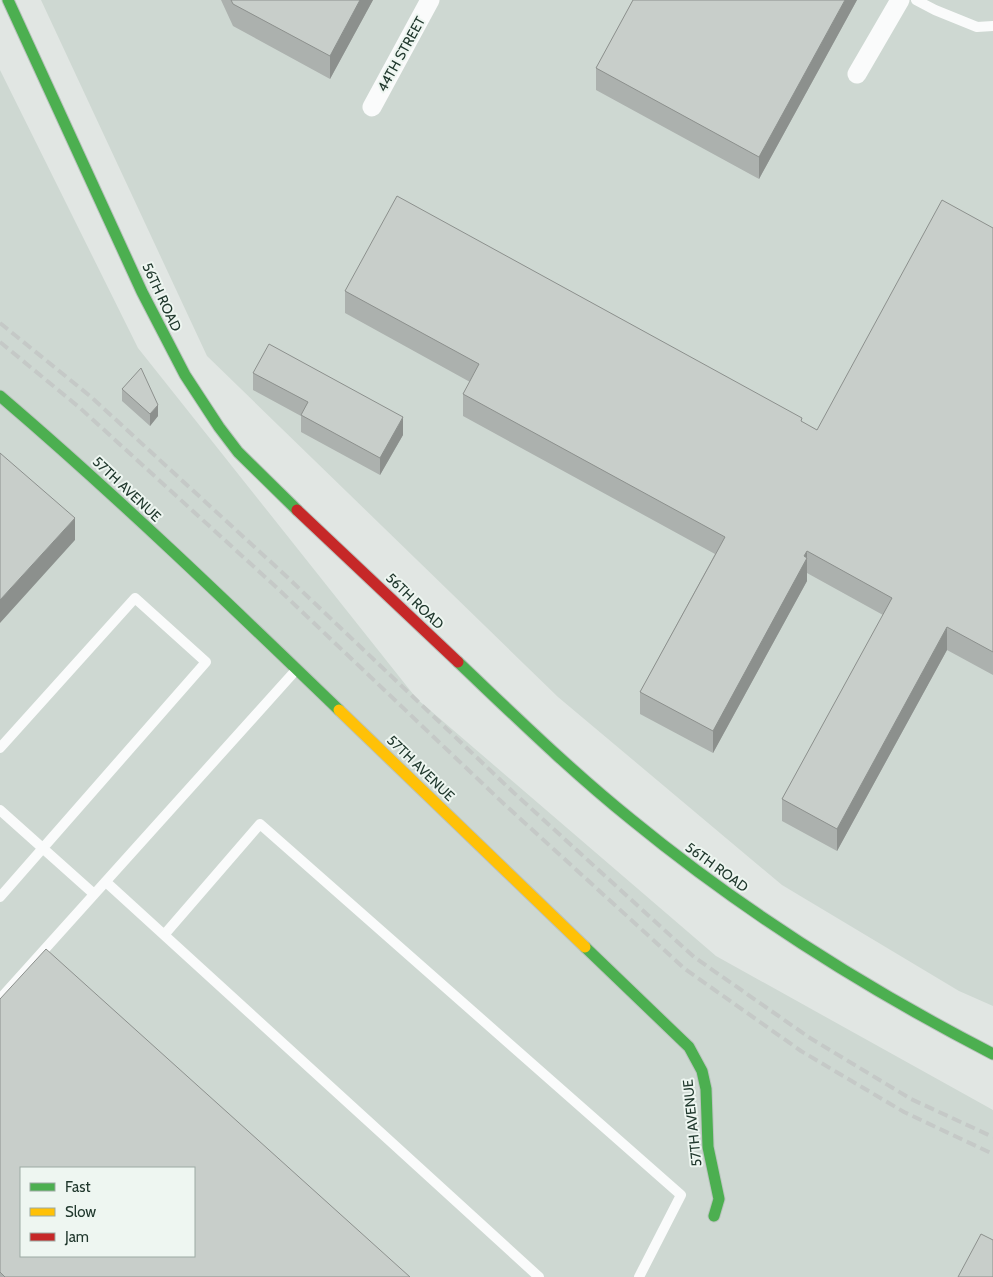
<svg xmlns="http://www.w3.org/2000/svg" width="993" height="1277" font-family="Cabin,sans-serif">
<style>
.built{fill:#ced8d2;fill-rule:evenodd}
.lines{fill:none;stroke-linecap:round;stroke-linejoin:round}
.fast-casing{stroke:#bac3be;stroke-width:13}
.slow-casing{stroke:#bac3be;stroke-width:13}
.jam-casing{stroke:#bac3be;stroke-width:13}
.lane{stroke:#fafbfb;stroke-width:10}
.street{stroke:#fafbfb;stroke-width:19}
.fast{stroke:#4caf50;stroke-width:11}
.slow{stroke:#ffc107;stroke-width:11}
.jam{stroke:#c62828;stroke-width:11}
.rail{stroke:#c5c9c7;stroke-width:4;stroke-dasharray:10 5;stroke-linecap:butt}
.wall{fill:#acb1ae}
.shaded-wall{fill:#8c908d}
.building{fill:#c8ceca;stroke:#8c908d;fill-rule:evenodd}
.labels{text-anchor:middle;stroke-width:4;stroke-linejoin:round;paint-order:stroke}
.street-label{font-size:14px;fill:#20382d;stroke:#eef6f1}
</style>
<rect width="100%" height="100%" fill="#e1e6e3"/>
<!-- built -->
<path class="built" d="M41,0H993V1006L959,991L782,885L558,697L207,356Z
M0,70L138,348L417,699L716,956L993,1110V1277H0ZM21,1168H194V1256H21Z"/>
<g class="lines">
<!-- fast casing -->
<g class="fast-casing">
<path id="fast" d="M8,0L142,292L185,375L219,427L238,452L297,510
M0,396C117,496 228,603 339,710
M458,662C515,716 571,771 632,820C743,911 865,988 993,1054
M585,947L689,1047L702,1071L706,1089L708,1147L719,1199L714,1216"/>
</g>
<!-- slow casing -->
<g class="slow-casing">
<path id="slow" d="M339,710L585,947"/>
</g>
<!-- jam casing -->
<g class="jam-casing">
<path id="jam" d="M297,510L458,662"/>
</g>
<!-- lane -->
<path class="lane" d="M916,0L935,10L977,27L993,26
M0,748L135,598L206,662L0,897
M0,810L94,894
M106,882L539,1277
M164,935L260,824L681,1195L639,1277
M0,999L296,670"/>
<!-- street -->
<path class="street" d="M857,74L900,0
M372,107L430,0"/>
<!-- fast -->
<use href="#fast" class="fast"/>
<!-- slow -->
<use href="#slow" class="slow"/>
<!-- jam -->
<use href="#jam" class="jam"/>
<!-- rail -->
<path class="rail" d="M0,323L90,396L285,575L513,792L694,957L810,1038L911,1099L993,1137
M0,342L80,408L275,586L503,803L685,969L801,1051L904,1112L993,1154"/>
</g>
<!-- wall -->
<path class="wall" d="M221,0H373L330,79L233,26Z
M633,0H857L759,179L596,90V68Z
M993,228V675L947,650L837,851L782,821V799L883,615L807,573V581L713,753L640,714V692L715,554L463,416V394L470,382L345,313V291L802,422L817,430Z
M253,373L403,435L380,475L301,432V416L253,390Z
M122,389L158,416L150,426L122,401Z
M0,999L410,1277H0Z"/>
<!-- shaded-wall -->
<path class="shaded-wall" d="M360,0H373L330,79V56Z
M845,0H857L759,179V157Z
M158,405V416L150,426V414Z
M403,417V435L380,475V458Z
M75,518V540L0,623V600Z
M807,551V581L713,753V731Z
M947,627V650L837,851V829Z"/>
<!-- building -->
<path class="building" d="M231,0H360L330,56L233,4Z
M633,0H845L759,157L596,68Z
M397,196L802,418L801,421L817,430L942,200L993,228V652L947,627L837,829L782,799L892,598L807,551L804,556L807,558L713,731L640,692L725,537L463,394L479,364L345,291Z
M269,344L403,417L380,458L301,415L308,402L253,373Z
M141,368L158,405L150,414L122,389Z
M0,453L75,518L0,600Z
M46,949L410,1277H5L0,1272V999ZM21,1168H194V1256H21Z
M981,1234L993,1240V1277H958Z"/>
<g class="labels">
<!-- street labels -->
<g class="street-label">
<text transform="translate(401 54) rotate(-61)" y="5">44TH STREET</text>
<text transform="translate(162 297) rotate(65)" y="5">56TH ROAD</text>
<text transform="translate(127 489) rotate(43)" y="5">57TH AVENUE</text>
<text transform="translate(415 601) rotate(44)" y="5">56TH ROAD</text>
<text transform="translate(421 768) rotate(44)" y="5">57TH AVENUE</text>
<text transform="translate(717 867) rotate(36)" y="5">56TH ROAD</text>
<text transform="translate(692 1123) rotate(-96)" y="5">57TH AVENUE</text>
</g>
</g>
<!-- legend -->
<rect x="20" y="1167" width="175" height="90" fill="#eef6f1" stroke="#9caaa3"/>
<rect x="30" y="1183" width="25" height="8" fill="#4caf50" stroke="#9caaa3"/>
<text x="65" y="1192" font-size="15" fill="#20382d">Fast</text>
<rect x="30" y="1208" width="25" height="8" fill="#ffc107" stroke="#9caaa3"/>
<text x="65" y="1217" font-size="15" fill="#20382d">Slow</text>
<rect x="30" y="1233" width="25" height="8" fill="#c62828" stroke="#9caaa3"/>
<text x="65" y="1242" font-size="15" fill="#20382d">Jam</text>
</svg>
